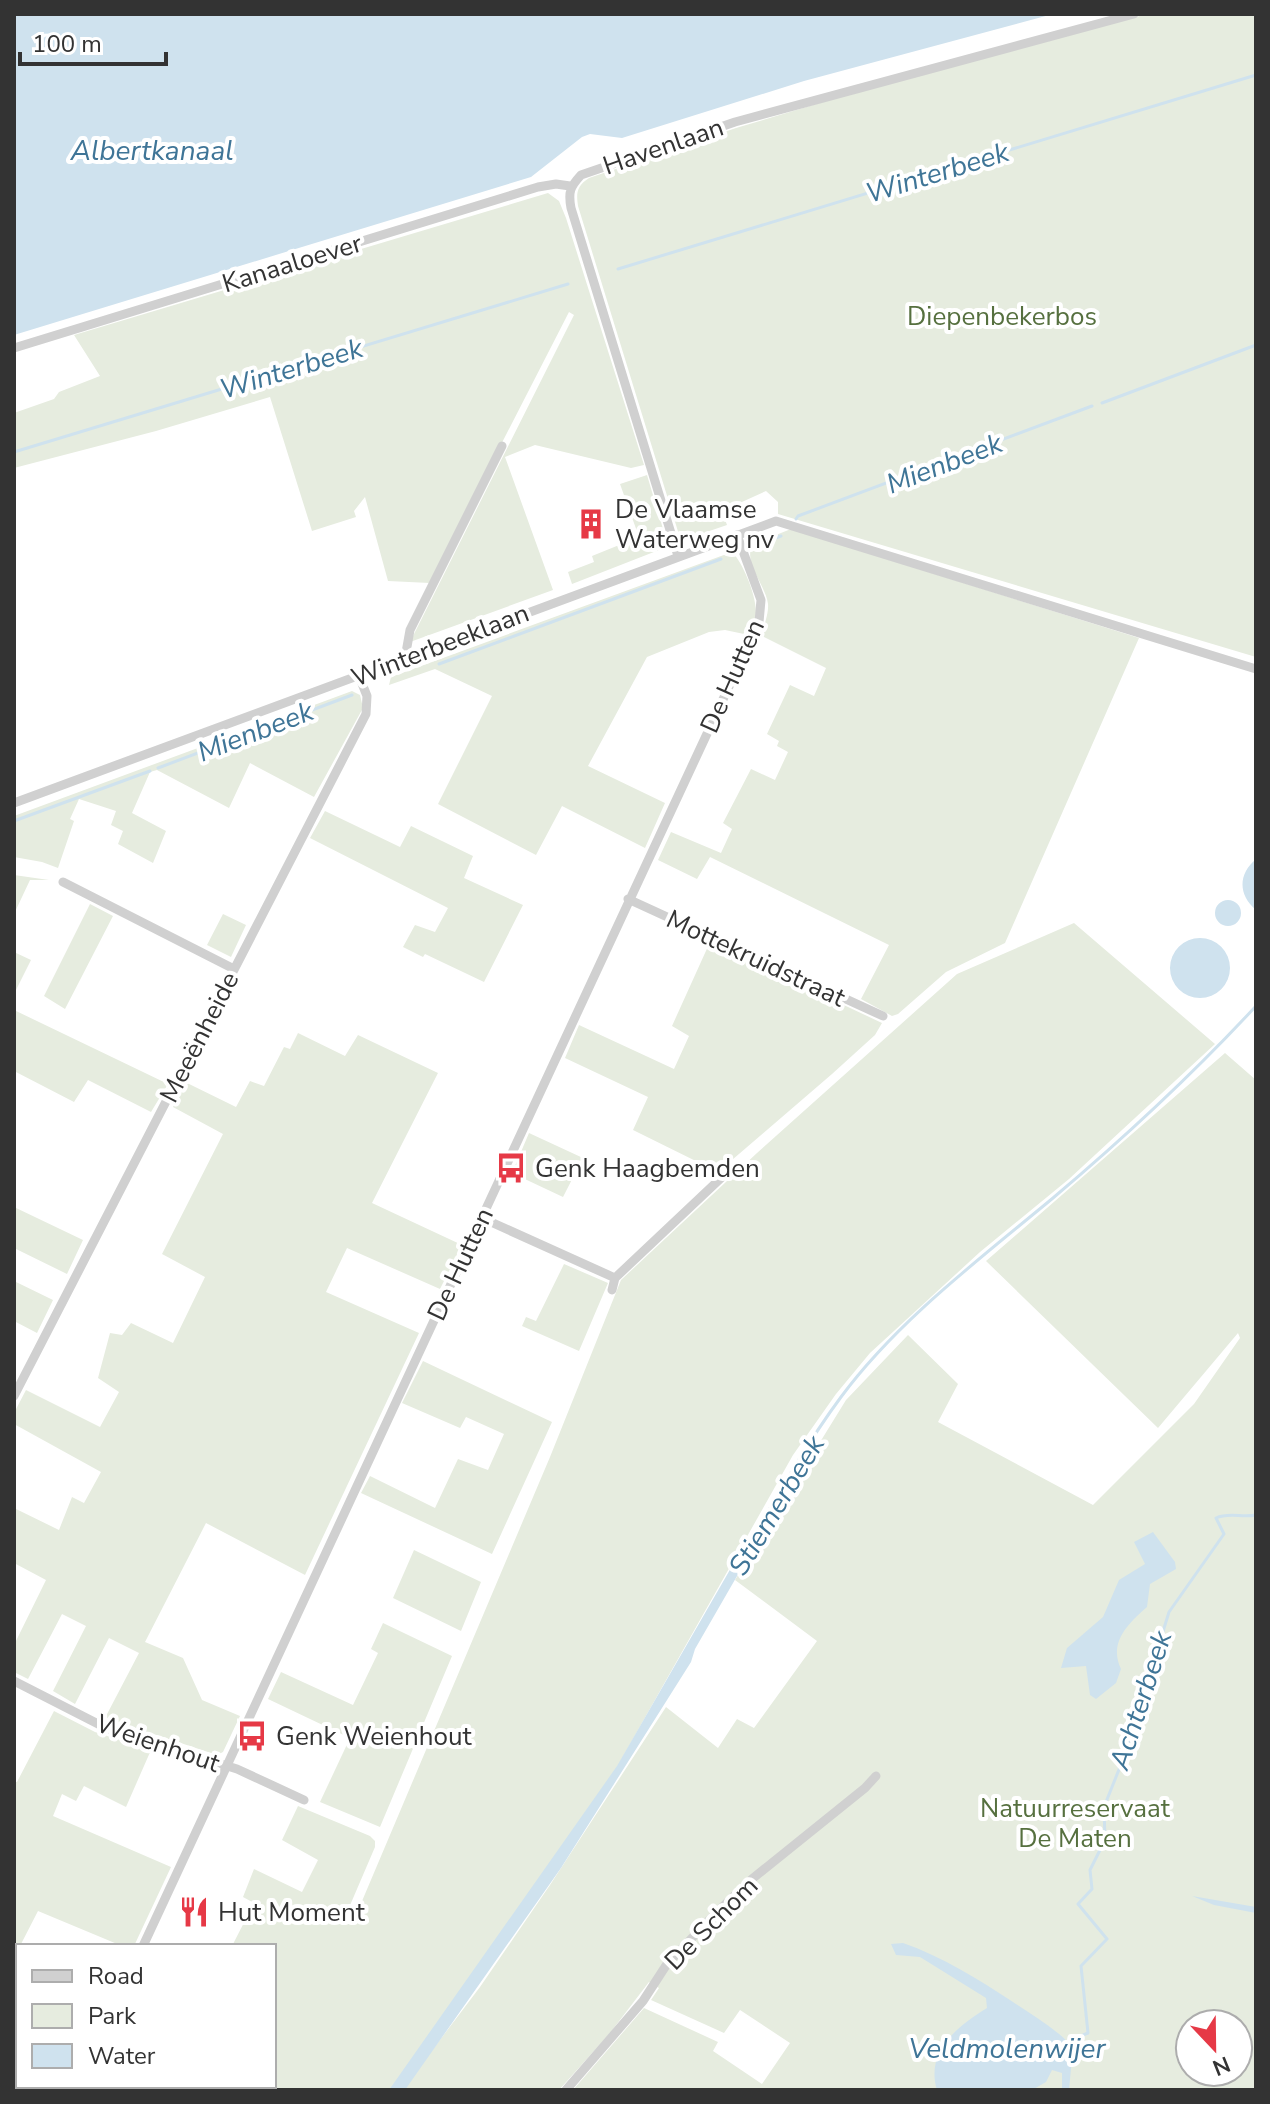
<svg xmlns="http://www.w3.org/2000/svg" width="1270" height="2104" font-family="'Nunito Sans',sans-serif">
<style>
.green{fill:#e6ecdf;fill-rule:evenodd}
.water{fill:#cfe2ee}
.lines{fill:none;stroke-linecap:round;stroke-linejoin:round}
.stream{stroke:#cfe2ee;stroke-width:3}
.street{stroke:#d0d0d0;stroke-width:9}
.labels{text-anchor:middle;stroke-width:8;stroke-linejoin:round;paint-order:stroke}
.street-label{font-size:26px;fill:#333;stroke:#fff}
.park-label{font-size:26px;fill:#56703f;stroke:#fff}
.poi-label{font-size:26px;fill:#333;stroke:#fff;text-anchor:start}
.water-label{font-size:28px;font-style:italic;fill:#3f7597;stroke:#fff}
</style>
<rect width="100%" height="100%" fill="#fff"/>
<!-- green -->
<path class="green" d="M1147,14H1256V657L778,514V502L766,491L722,511L727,525L686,539L680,538L578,206C576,192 577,186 589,178L736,128L887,83Z
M548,193L559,201L566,218L644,465L631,468L535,445L505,457L553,590L410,642L574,315L569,312L430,583L388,581L365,497L354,511L356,517L312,531L270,397L156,431L14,468V413L54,399L59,392L100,376L74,335Z
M647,475L666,539L659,550L572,584L568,572L594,562L592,556L639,537L620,484Z
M791,529L1139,638L1005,943L946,972L898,1014L892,1016L861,999L889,945L710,857L697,879L658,860L671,832L721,853L732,829L723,823L751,769L775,780L788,752L777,746L779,741L767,734L790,685L814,696L826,668L762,636C763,627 769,614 768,604C766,585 742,563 753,544Z
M732,552C743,562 760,603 755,618C753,623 748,629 744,634L725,630L709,632L647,657L588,766L665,803L645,848L562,806L536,855L438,804L492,696L435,669L389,685L391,677Z
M352,691L360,695L363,708L314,797L250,763L229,808L157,770L150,772L132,813L166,831L153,863L118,844L123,831L111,825L116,811L79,799L70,819L74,821L58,868L42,862L14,857V816Z
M325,811L400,847L411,826L473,856L464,878L523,905L484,982L425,954L423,957L403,947L415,925L435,932L448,908L310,838Z
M14,875L49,880H30L14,914Z
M90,904L113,916L65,1009L44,996Z
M223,914L246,925L231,957L207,945Z
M1074,923L1215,1044L1069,1179L980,1252L870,1353L836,1394L793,1455L616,1769L390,2090H153L156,2086H274V1946H232L254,1903L243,1897L254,1869L302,1892L318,1860L282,1840L298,1806L370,1836L375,1841V1847L345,1917L354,1920L550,1457L621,1280L757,1153L957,974Z
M710,942L882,1023L875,1035L832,1074L718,1172L633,1130L648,1097L565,1058L579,1025L674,1069L689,1036L672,1026Z
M14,952L31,960L14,994Z
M14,1010L168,1084L151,1112L88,1080L74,1102L14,1071Z
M298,1033L345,1056L358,1035L438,1073L372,1203L462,1245L440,1289L347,1248L326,1292L419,1333L305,1575L206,1523L145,1642L183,1658L202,1700L240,1716L223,1752L217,1755L105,1718L139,1653L109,1638L75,1704L53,1691L86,1626L62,1614L28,1679L14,1672V1645L46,1580L14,1563V1508L59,1530L72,1497L84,1503L101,1472L14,1424V1413L26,1390L100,1427L119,1392L98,1378L110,1333L122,1335L131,1323L173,1343L205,1277L162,1254L223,1134L173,1107L185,1082L236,1107L250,1081L264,1086L284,1047L290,1049Z
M1225,1053L1256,1080V2090H573L644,2008L718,2042L713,2051L762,2084L790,2043L740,2010L724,2033L651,2000L659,1988L649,1982L610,2033L559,2090H402L480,1987L550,1885L666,1707L718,1748L737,1719L754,1728L817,1641L735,1580L846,1400L908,1335L958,1384L938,1422L1093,1505L1194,1404L1240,1338L1238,1333L1158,1428L986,1261ZM1190,2024H1238V2072H1190Z
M529,1133L583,1158L563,1197L512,1173Z
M14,1207L83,1240L67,1274L14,1248Z
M564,1264L608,1283L579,1351L522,1326L526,1317L536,1321Z
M14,1281L53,1300L37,1333L14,1321Z
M423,1361L552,1422L492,1554L361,1493L370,1476L435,1508L458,1459L488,1470L504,1434L466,1417L460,1428L402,1403Z
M414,1550L481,1582L461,1631L393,1598Z
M383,1623L452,1656L380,1827L320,1802L350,1738L268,1699L281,1672L353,1705L378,1653L371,1649Z
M54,1711L95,1732L151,1750L126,1807L84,1786L76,1801L62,1794L53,1816L171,1867L134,1946H122L38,1911L20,1946H18V2002L14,2000V1782H17Z"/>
<!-- water -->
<path class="water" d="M18,14H1053L804,81L622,138L590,134L582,137L531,177L14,335V15Z
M1256,859V910C1238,895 1238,874 1256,859Z
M1215 913a13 13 0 1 1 26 0a13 13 0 1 1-26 0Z
M1170 968a30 30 0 1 1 60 0a30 30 0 1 1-60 0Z
M1153,1532L1175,1562L1176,1569L1150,1584L1147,1607C1129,1623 1108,1642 1121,1669L1116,1683L1096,1699L1090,1695L1086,1666L1061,1668L1067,1648L1103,1617L1119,1580L1145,1564L1134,1542Z
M739,1554L748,1557L695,1649L691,1662L561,1868L405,2090H389L617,1766Z
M1192,1896L1256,1907V1913L1214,1905Z
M903,1943C943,1957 978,1979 1013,2002C1034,2016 1055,2028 1073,2047L1069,2090H1062V2073L1052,2070L1046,2082L1032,2090H937C925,2051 958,2026 987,2008L986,1998L920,1957L896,1955L891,1944Z"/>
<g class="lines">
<!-- stream -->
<path class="stream" d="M618,269L1256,75
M1102,403L1256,345
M14,452L568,284
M796,519L798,516L1092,406
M764,542L781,536
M439,664L721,559
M158,768L352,695
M14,821L150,771
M742,1557C773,1503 804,1447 841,1397C897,1321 981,1258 1053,1198C1124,1138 1193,1074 1256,1006
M1068,2041L1088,2033L1081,1966L1107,1939L1078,1904L1092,1889L1090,1870L1105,1840L1104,1807L1126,1752L1169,1612L1224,1534L1216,1518C1229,1512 1242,1518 1256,1515"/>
<!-- street -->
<path class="street" d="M14,348L538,187L556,184L570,186
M678,556L571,208C568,192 570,187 581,175L735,122L1134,14
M405,658L410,630L502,446
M14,803L776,521L1256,669
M63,882L234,969
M628,899L883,1016
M482,1218L615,1278
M612,1290L615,1278L721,1178
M14,1396L366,714L367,696L359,676
M14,1681L106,1728L237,1769L304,1800
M143,1946L759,622L761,600L737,535
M77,2090L79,2086
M566,2090L643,2001L667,1964L715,1914L752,1879L865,1788L876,1776"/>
</g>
<!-- icons -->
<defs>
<g id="building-bare" transform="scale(2.4)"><path d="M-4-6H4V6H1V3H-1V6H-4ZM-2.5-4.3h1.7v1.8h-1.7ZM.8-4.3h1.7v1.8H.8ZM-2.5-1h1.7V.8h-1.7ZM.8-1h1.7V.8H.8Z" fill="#e63946" stroke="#fff" stroke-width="2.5" paint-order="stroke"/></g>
<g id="bus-bare" transform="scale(2.4)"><path d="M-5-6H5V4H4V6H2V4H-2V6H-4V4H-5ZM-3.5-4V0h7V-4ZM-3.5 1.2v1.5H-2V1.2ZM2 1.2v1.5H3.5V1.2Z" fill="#e63946" stroke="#fff" stroke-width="2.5" paint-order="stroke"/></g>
<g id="restaurant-bare" transform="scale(2.4)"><path d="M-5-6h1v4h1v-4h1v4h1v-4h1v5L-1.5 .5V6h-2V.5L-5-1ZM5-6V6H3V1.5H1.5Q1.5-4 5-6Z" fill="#e63946" stroke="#fff" stroke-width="2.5" paint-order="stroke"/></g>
</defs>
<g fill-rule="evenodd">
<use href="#building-bare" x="591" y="524"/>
<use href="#bus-bare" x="511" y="1168"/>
<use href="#bus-bare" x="252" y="1736"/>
<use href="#restaurant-bare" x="194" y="1912"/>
</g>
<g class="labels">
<!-- street labels -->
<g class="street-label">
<text transform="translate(663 146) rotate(-19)" y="9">Havenlaan</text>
<text transform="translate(292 263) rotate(-17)" y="9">Kanaaloever</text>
<text transform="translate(440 645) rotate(-21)" y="9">Winterbeeklaan</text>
<text transform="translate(732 676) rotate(-66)" y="9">De Hutten</text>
<text transform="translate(756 958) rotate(25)" y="9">Mottekruidstraat</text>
<text transform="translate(199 1037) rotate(-63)" y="9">Meeënheide</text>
<text transform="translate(460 1264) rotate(-65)" y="9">De Hutten</text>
<text transform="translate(158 1743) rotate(19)" y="9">Weienhout</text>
<text transform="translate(711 1923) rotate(-45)" y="9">De Schom</text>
</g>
<!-- park labels -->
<g class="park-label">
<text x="1002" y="325">Diepenbekerbos</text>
<text x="1075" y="1817">Natuurreservaat<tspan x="1075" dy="30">De Maten</tspan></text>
</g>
<!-- poi labels -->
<g class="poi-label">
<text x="615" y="518">De Vlaamse<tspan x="615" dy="30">Waterweg nv</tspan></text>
<text x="535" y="1177">Genk Haagbemden</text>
<text x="276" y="1745">Genk Weienhout</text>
<text x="218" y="1921">Hut Moment</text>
</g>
<!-- water labels -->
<g class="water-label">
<text x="152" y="160">Albertkanaal</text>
<text transform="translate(937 172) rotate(-17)" y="10">Winterbeek</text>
<text transform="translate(291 368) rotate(-17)" y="10">Winterbeek</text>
<text transform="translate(944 463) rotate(-21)" y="10">Mienbeek</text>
<text transform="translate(255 731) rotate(-21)" y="10">Mienbeek</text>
<text transform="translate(776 1505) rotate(-59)" y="10">Stiemerbeek</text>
<text transform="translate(1140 1700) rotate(-72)" y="10">Achterbeek</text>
<text x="1007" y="2058">Veldmolenwijer</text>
</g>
</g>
<!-- border -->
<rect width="1270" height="2104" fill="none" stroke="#333333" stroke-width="32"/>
<!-- legend -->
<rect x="16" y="1944" width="260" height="144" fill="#ffffff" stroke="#adadad" stroke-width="2"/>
<rect x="32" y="1970" width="40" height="12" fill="#d0d0d0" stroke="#adadad" stroke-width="2"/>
<text x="88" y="1984" font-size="24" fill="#333333">Road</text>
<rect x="32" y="2004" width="40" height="24" fill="#e6ecdf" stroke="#adadad" stroke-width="2"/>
<text x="88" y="2024" font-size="24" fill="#333333">Park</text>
<rect x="32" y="2044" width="40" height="24" fill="#cfe2ee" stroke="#adadad" stroke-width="2"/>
<text x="88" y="2064" font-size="24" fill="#333333">Water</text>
<!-- north arrow -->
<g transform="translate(1214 2048) rotate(158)"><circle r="38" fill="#ffffff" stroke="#adadad" stroke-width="2"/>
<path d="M0-6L14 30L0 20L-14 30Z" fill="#e63946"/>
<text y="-12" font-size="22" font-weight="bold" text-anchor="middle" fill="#333333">N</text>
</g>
<!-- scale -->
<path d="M20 52v12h146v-12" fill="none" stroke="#333333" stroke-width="4"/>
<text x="32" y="52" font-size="24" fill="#333333" stroke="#ffffff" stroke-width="6" paint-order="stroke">100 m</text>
</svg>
